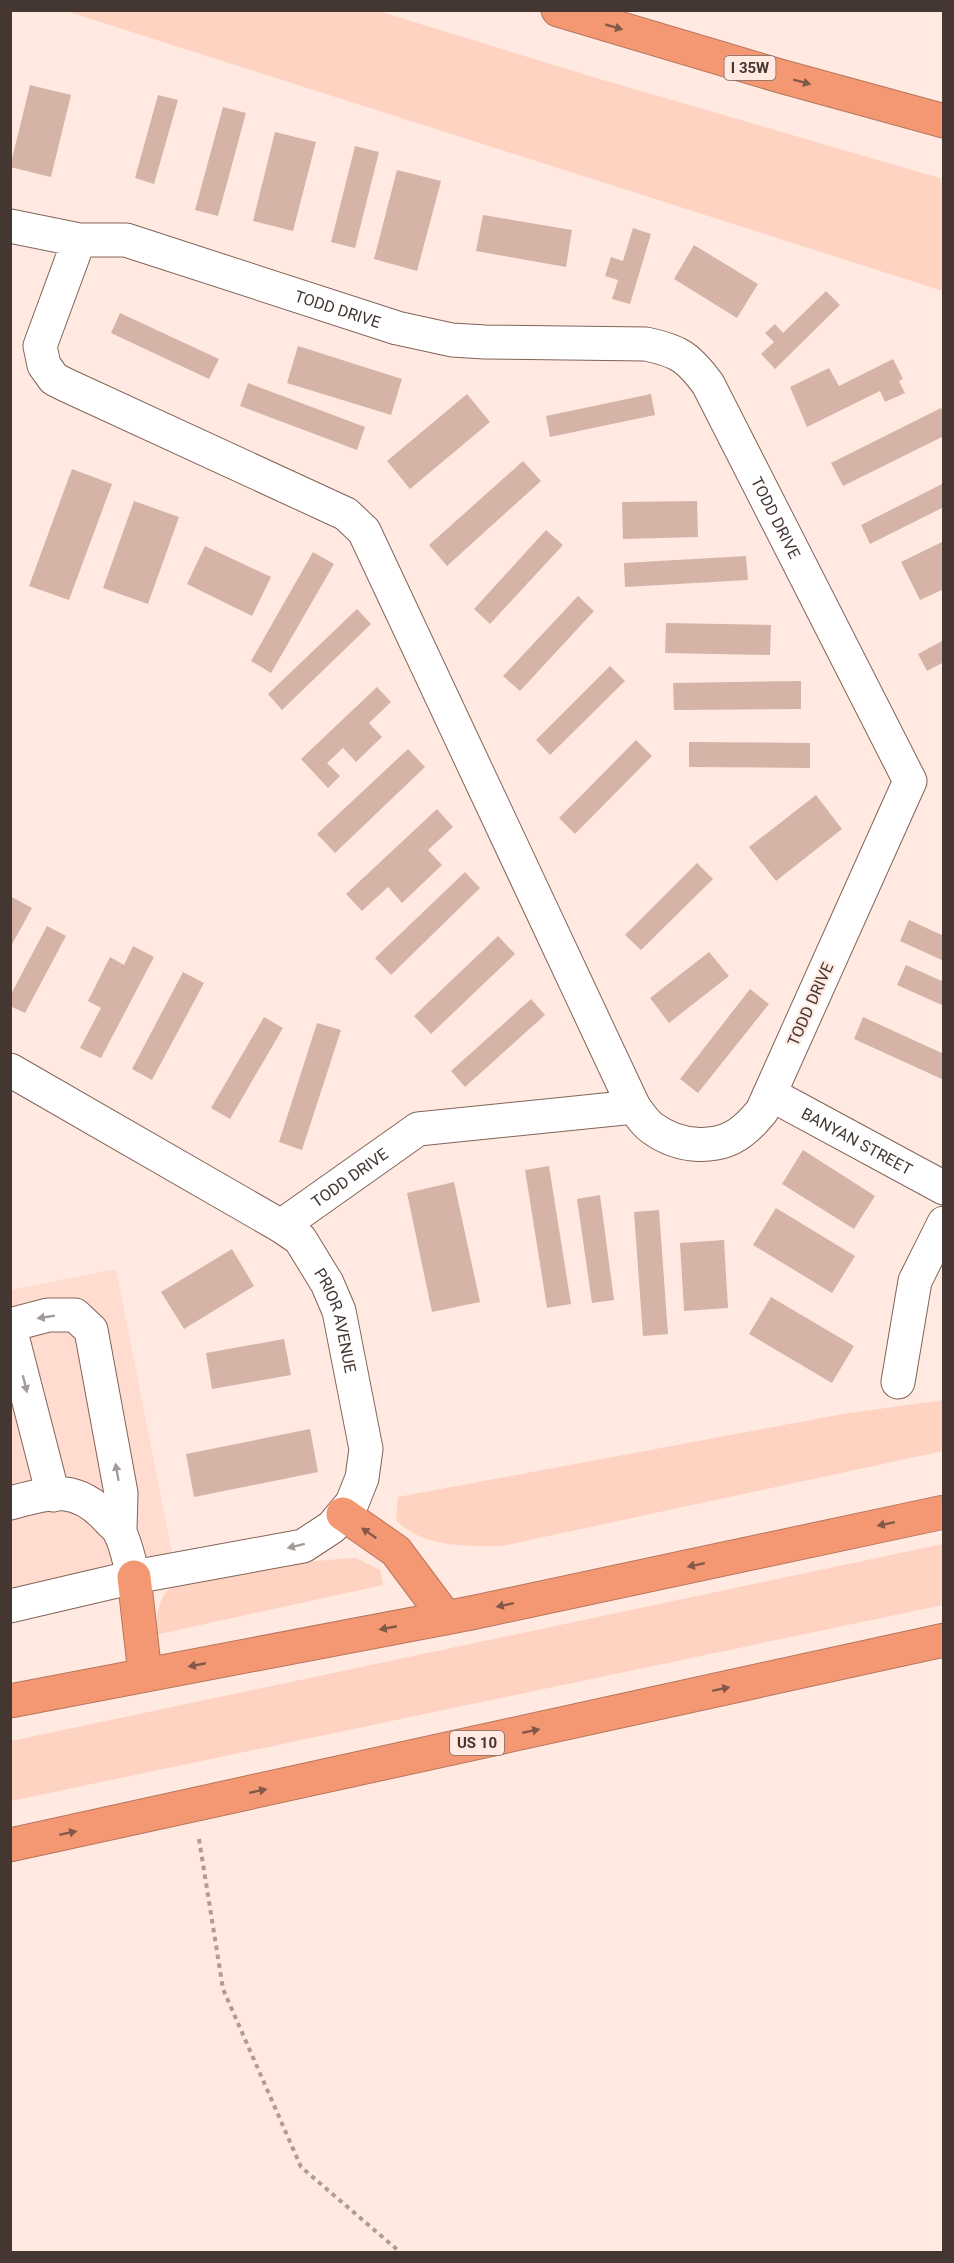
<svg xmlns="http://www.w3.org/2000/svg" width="954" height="2263" font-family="Roboto,sans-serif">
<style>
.built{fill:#ffdccf}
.green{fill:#ffd3c2}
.building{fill:#d5b4a7}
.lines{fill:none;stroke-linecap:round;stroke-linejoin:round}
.minor-casing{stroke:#826458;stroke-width:35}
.highway-casing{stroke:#b6765d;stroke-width:35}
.path{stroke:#ae9c95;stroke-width:4;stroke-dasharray:4.5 4.5;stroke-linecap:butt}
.minor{stroke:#fff;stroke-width:33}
.highway{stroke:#f49874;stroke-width:33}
.oneway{fill:#825949}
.oneway2{fill:#a29b98}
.labels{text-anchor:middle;stroke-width:4.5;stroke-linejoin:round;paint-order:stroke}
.shield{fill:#ffe9e1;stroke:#7c6c66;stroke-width:1.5}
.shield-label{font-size:15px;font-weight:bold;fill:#443732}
.street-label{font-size:16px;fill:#443732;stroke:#ffe9e1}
</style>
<rect width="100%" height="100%" fill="#ffe9e1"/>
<!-- built -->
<path class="built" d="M116,1269L172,1553L11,1588V1290Z"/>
<!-- green -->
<path class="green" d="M66,11H378L593,77L943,179V291Z
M943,1400V1451L502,1546C466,1546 423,1548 396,1520L398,1497L843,1414Z
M943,1544V1605L11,1801V1741Z
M356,1558L380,1570L383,1585L155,1635C157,1618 157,1600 170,1588C187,1573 327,1559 356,1558Z"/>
<!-- building -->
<path class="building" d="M30,85L71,95L51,177L10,167Z
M158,95L178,100L154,184L135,178Z
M223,107L246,113L218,216L195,210Z
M275,132L316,142L293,231L253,221Z
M355,146L379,152L355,248L331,242Z
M397,170L441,181L417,271L374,259Z
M483,215L572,230L566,267L476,251Z
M633,228L651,234L630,304L612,299L618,280L605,276L611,257L623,261Z
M694,245L758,284L737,318L674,279Z
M826,291L840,305L775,369L761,354L774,342L765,333L775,324L783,333Z
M120,313L219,359L209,379L111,333Z
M298,346L402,379L391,415L287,383Z
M893,359L903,379L899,381L905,393L885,402L880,391L807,427L790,387L829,368L839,386Z
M248,383L365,427L357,450L240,406Z
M467,394L490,422L410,489L387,461Z
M651,394L655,415L550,437L546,416Z
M941,408L944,414V436L843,486L831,463Z
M523,461L541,481L447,566L429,545Z
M72,469L112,484L69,600L29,586Z
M944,483V507L870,544L861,525Z
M134,501L179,517L148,604L103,588Z
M697,501L698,537L623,539L622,502Z
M546,530L563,545L490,624L474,609Z
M944,541V589L920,600L901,562Z
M205,546L271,577L252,616L187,584Z
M313,552L334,564L271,673L251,661Z
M746,556L748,580L625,587L624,563Z
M578,596L594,611L520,691L503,676Z
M357,609L371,624L282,710L268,694Z
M666,623L771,625L770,655L665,653Z
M944,640V662L927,671L918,654Z
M610,666L625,681L550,755L536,740Z
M801,681V709L674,710L673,683Z
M377,687L391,702L369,723L382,737L356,762L343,748L327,763L340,776L328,788L301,759Z
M636,740L652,756L575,834L559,818Z
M689,742L810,743V768L689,767Z
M408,749L425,767L335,853L317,834Z
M816,795L842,829L776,881L749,847Z
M437,809L453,827L428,850L442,865L402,903L388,887L362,911L346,894Z
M697,863L713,879L641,950L625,935Z
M465,872L480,888L391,975L375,958Z
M10,896L32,908L10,948Z
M909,920L944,936V961L900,941Z
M47,926L66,936L25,1013L10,1006V996Z
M498,936L515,954L431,1034L414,1016Z
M133,946L154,957L101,1058L80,1048L101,1008L88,1001L110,957L124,965Z
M709,952L729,976L669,1023L650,998Z
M906,965L944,982V1006L897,985Z
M183,972L204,983L152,1080L132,1069Z
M750,989L769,1004L698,1093L680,1079Z
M531,999L545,1015L465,1087L451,1071Z
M264,1017L283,1028L230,1119L211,1108Z
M863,1017L944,1054V1080L854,1039Z
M317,1023L341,1030L302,1150L279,1142Z
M803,1150L875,1196L854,1229L782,1184Z
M549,1166L571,1304L547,1308L525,1170Z
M454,1182L480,1302L432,1312L407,1193Z
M600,1195L614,1300L592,1303L577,1199Z
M776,1208L855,1256L832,1293L753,1245Z
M659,1210L668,1334L643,1336L634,1212Z
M724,1240L728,1308L684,1311L680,1243Z
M232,1249L254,1286L184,1329L161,1292Z
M771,1297L854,1346L832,1383L749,1334Z
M284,1339L291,1375L212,1389L206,1353Z
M310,1429L318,1472L194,1497L186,1454Z"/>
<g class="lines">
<!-- minor casing -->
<g class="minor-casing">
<g id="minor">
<path id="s1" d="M10,226L79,240H126L397,328L452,340L485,342L646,344C679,351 688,357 708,384L910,781L762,1111C757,1117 752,1123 746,1128C720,1152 679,1148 652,1128C645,1123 639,1114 634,1107L364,531L346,514L66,385L54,379L44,365L40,346L79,240"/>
<path id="s2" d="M10,1070L281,1226L300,1239L327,1283L339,1311L366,1449L362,1478L352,1503L332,1527L303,1546L134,1577L10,1606"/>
<path id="s3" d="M770,1094L944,1188"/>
<path id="s4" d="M281,1226L418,1129L634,1107"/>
<path d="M10,1325L48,1315H75L91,1330L121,1493L120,1530"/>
<path d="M10,1328L53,1495"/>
<path d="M898,1382L915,1281L944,1223"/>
<path d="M10,1503C52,1492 76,1484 108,1519C112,1524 118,1527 120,1533C127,1546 129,1563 134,1577"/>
</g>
</g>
<!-- highway casing -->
<g class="highway-casing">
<path id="highway" d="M558,10L780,76L944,121
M343,1514L396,1551L446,1618
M134,1577L145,1674
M10,1701L471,1613L944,1512
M10,1845L944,1640"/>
</g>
<!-- path -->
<path class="path" d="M199,1839L223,1989L301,2167L400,2252"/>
<!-- minor -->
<use href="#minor" class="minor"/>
<!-- highway -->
<use href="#highway" class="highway"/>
</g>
<!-- one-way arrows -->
<defs><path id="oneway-solid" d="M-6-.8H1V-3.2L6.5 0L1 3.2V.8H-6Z" transform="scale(1.5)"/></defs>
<g class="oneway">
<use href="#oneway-solid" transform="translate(614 27) rotate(16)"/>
<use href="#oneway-solid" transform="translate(802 82) rotate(15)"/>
<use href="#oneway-solid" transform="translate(886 1524) rotate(168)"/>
<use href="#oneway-solid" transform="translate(369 1533) rotate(-145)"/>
<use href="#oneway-solid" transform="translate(696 1565) rotate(168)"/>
<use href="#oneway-solid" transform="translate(505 1605) rotate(168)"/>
<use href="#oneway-solid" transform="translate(388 1628) rotate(169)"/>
<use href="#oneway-solid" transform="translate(197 1665) rotate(169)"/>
<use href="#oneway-solid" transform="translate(721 1689) rotate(-12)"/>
<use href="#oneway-solid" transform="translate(531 1731) rotate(-12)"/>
<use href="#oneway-solid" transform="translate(258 1791) rotate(-12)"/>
<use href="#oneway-solid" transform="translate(68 1833) rotate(-12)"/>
</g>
<g class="oneway2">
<use href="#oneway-solid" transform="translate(46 1317) rotate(171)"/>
<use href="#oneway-solid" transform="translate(25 1384) rotate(76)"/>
<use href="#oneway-solid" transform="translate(117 1472) rotate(-100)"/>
<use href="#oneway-solid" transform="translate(296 1546) rotate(166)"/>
</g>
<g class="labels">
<!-- shield labels -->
<g class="shield">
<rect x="724.5" y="56" width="51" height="24" rx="4.5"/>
<rect x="450" y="1731" width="54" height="24" rx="4.5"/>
</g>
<g class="shield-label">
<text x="750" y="73">I 35W</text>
<text x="477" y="1748">US 10</text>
</g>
<!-- street labels -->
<g class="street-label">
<text dy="6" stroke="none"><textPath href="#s1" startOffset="340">TODD DRIVE</textPath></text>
<text dy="6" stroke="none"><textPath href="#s1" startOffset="879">TODD DRIVE</textPath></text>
<text transform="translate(810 1004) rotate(-66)" y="6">TODD DRIVE</text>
<text dy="6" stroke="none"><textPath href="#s3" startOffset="99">BANYAN STREET</textPath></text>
<text dy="6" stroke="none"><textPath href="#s4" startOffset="84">TODD DRIVE</textPath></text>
<text dy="6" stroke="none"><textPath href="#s2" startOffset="426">PRIOR AVENUE</textPath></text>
</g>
</g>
<!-- border -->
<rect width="954" height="2263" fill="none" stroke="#443732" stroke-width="24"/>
</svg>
